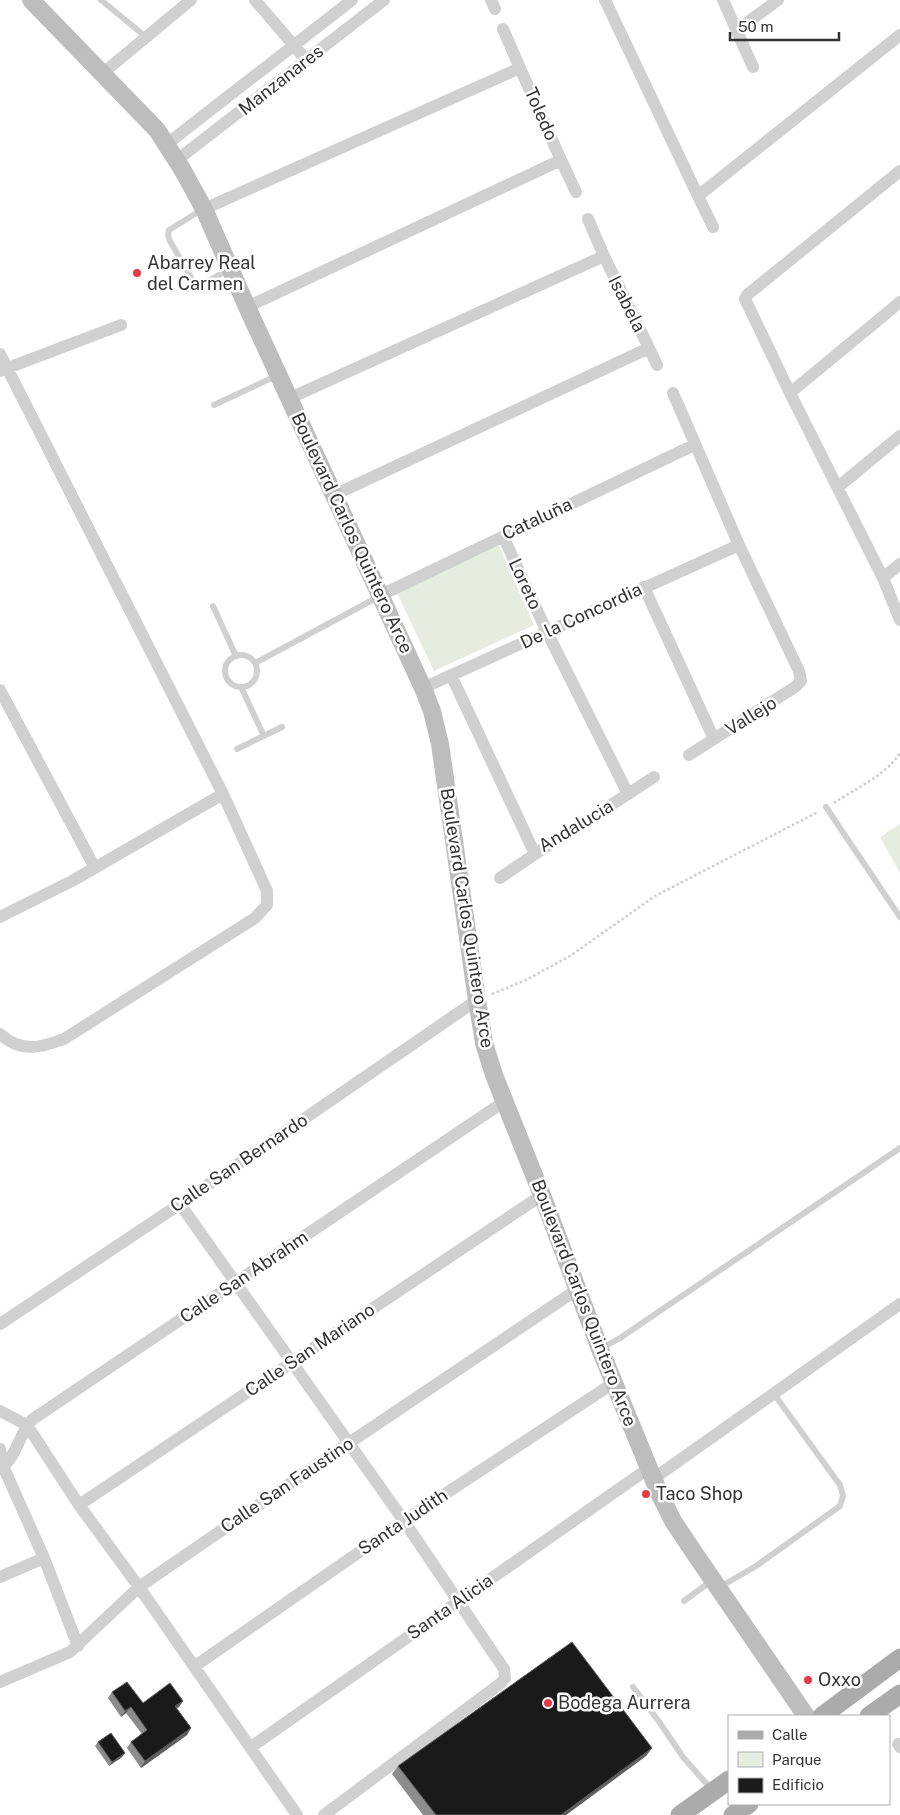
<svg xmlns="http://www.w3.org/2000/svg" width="900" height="1815" font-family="'Public Sans',sans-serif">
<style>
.green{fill:#e6ecdf}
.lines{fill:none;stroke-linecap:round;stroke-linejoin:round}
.path{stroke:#cdcdcd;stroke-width:2.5;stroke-dasharray:2.5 2.5;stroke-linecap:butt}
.lane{stroke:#d0d0d0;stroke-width:6}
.street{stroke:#d0d0d0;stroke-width:12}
.secondary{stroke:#bdbdbd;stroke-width:18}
.primary{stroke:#ababab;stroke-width:19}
.wall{fill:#8c8c8c}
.shaded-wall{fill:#5f5f5f}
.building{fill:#1a1a1a;stroke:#5f5f5f}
.poi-dot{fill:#e63946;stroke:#fff;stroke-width:2}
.labels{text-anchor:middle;stroke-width:5;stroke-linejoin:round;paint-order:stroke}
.street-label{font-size:18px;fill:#333;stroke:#fff}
.poi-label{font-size:18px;fill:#333;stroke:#fff;text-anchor:start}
</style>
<rect width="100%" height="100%" fill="#fff"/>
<!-- green -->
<path class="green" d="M498,544L534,625L434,671L397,593Z
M900,824V873L880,837Z"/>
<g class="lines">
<!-- path -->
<path class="path" d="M834,803C856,788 885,776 900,753
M492,994L526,980L570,956L655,896L818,812"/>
<!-- lane -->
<path class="lane" d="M101,0L146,37
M203,209L169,230L168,235L170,241L193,281C205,286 218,275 229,269
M214,405L278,375
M213,606L236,656
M225 671a16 16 0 1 1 32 0a16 16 0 1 1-32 0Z
M255,663L380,596
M241,687L264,736
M237,749L282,727
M826,807L900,917
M602,1348L620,1338L900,1148
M720,1587L756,1566L840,1506L843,1496L840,1485L774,1394
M684,1601L711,1581
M633,1687L660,1723L683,1757L712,1790"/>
<!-- street -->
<path class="street" d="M255,0L307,61
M491,0L495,9
M605,0L698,196L900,35
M723,0L753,67
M503,29L520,68
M737,30L778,0
M103,73L191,0
M167,144L352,0
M177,160L384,0
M561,160L576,192
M900,171L747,295L745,299L790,393L883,578L900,620
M698,196L713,227
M204,209L520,68L561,160L247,307
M588,219L604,256
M649,348L657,365
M0,354L223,794L267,891V905L255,918L64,1039C40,1048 21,1053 0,1034
M0,371L121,325
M790,393L900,302
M290,398L604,256L649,348L334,495
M838,487L900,436
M883,578L900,564
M644,587L714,739L795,687L801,681L799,671L739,545L673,393
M381,595L694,445
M451,675L535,854L628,794L547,632L503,536
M423,688L739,545
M0,690L95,868
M689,755L714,739
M628,794L654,777
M500,878L535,854
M0,917L72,881L223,794
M180,1204L404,1521L504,1669L505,1678L501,1683L324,1815
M0,1324L180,1204L477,1000
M0,1411L27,1425L79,1505L139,1587L297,1815
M0,1449L3,1466L44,1558L78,1646
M0,1469C17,1458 19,1432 33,1419L505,1101
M653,1479L900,1304
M79,1505L542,1195
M0,1577L44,1558
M195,1666L404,1521L615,1382
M0,1682L70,1652L139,1587L349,1443L578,1289
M898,1744L900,1747
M251,1747L649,1468"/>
<!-- secondary -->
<path class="secondary" d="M31,0L157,130L182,169L204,209L247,307L423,688L432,711L440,744L477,1000L484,1043L494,1075L542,1195L600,1349L660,1495L673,1521L693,1551L806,1716"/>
<!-- primary -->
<path class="primary" d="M822,1716L900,1658
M869,1716L900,1694
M680,1815L729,1780
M733,1815L749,1804"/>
</g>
<!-- wall -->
<path class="wall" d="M112,1692L143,1703L183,1701L179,1707L176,1708L191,1728L187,1735L141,1768L127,1748L131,1742L142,1734L126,1713L121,1717L108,1698Z
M98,1742L125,1753L122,1757L109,1766L95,1746Z
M652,1748L646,1756L566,1815H423L392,1774L398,1766Z"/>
<!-- shaded-wall -->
<path class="shaded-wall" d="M183,1701L179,1707L171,1712L175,1706Z
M131,1707L126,1713L121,1717L125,1711Z
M191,1728L187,1735L141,1768L145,1761Z
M652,1748L646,1756L566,1815H561Z
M125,1753L122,1757L109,1766L112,1762Z"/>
<!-- building -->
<path class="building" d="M572,1642L652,1748L561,1815H436L398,1766Z
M127,1682L143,1703L170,1683L183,1701L175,1706L191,1728L145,1761L131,1742L147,1730L131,1707L125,1711L112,1692Z
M111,1733L125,1753L112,1762L98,1742Z"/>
<!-- markers -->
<g class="poi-dot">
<circle cx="137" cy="273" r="5"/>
<circle cx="646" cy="1494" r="5"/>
<circle cx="808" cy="1680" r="5"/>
<circle cx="548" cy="1703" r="5"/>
</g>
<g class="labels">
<!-- street labels -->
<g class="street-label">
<text transform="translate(281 80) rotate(-38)" y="6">Manzanares</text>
<text transform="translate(541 114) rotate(66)" y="6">Toledo</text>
<text transform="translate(627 304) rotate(63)" y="6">Isabela</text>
<text transform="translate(537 519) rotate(-25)" y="6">Cataluña</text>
<text transform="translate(352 533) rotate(65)" y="6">Boulevard Carlos Quintero Arce</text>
<text transform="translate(525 584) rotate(65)" y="6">Loreto</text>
<text transform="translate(581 616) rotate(-25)" y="6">De la Concordia</text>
<text transform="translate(751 716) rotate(-32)" y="6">Vallejo</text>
<text transform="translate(576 826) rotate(-31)" y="6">Andalucia</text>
<text transform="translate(467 918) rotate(81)" y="6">Boulevard Carlos Quintero Arce</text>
<text transform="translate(239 1163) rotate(-34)" y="6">Calle San Bernardo</text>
<text transform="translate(244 1277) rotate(-34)" y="6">Calle San Abrahm</text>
<text transform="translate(584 1303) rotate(69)" y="6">Boulevard Carlos Quintero Arce</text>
<text transform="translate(310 1350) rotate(-34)" y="6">Calle San Mariano</text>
<text transform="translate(287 1485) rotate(-34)" y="6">Calle San Faustino</text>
<text transform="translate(403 1522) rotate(-34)" y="6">Santa Judith</text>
<text transform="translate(450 1607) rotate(-35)" y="6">Santa Alicia</text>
</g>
<!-- poi labels -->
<g class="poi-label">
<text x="147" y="269">Abarrey Real<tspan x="147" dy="21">del Carmen</tspan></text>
<text x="656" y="1500">Taco Shop</text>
<text x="818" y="1686">Oxxo</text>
<text x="558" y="1709">Bodega Aurrera</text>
</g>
</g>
<!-- legend -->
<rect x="728" y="1715" width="162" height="90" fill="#ffffff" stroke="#adadad"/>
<rect x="738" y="1731" width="25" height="8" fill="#ababab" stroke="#adadad"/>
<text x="772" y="1740" font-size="15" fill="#333333">Calle</text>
<rect x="738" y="1752" width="25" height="15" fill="#e6ecdf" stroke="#adadad"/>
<text x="772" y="1765" font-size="15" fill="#333333">Parque</text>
<rect x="738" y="1778" width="25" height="15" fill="#1a1a1a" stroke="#adadad"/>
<text x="772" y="1790" font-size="15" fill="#333333">Edificio</text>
<!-- scale -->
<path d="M730 32v8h109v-8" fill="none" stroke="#333333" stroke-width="2.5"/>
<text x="738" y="32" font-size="15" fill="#333333" stroke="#ffffff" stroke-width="4" paint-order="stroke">50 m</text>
</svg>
